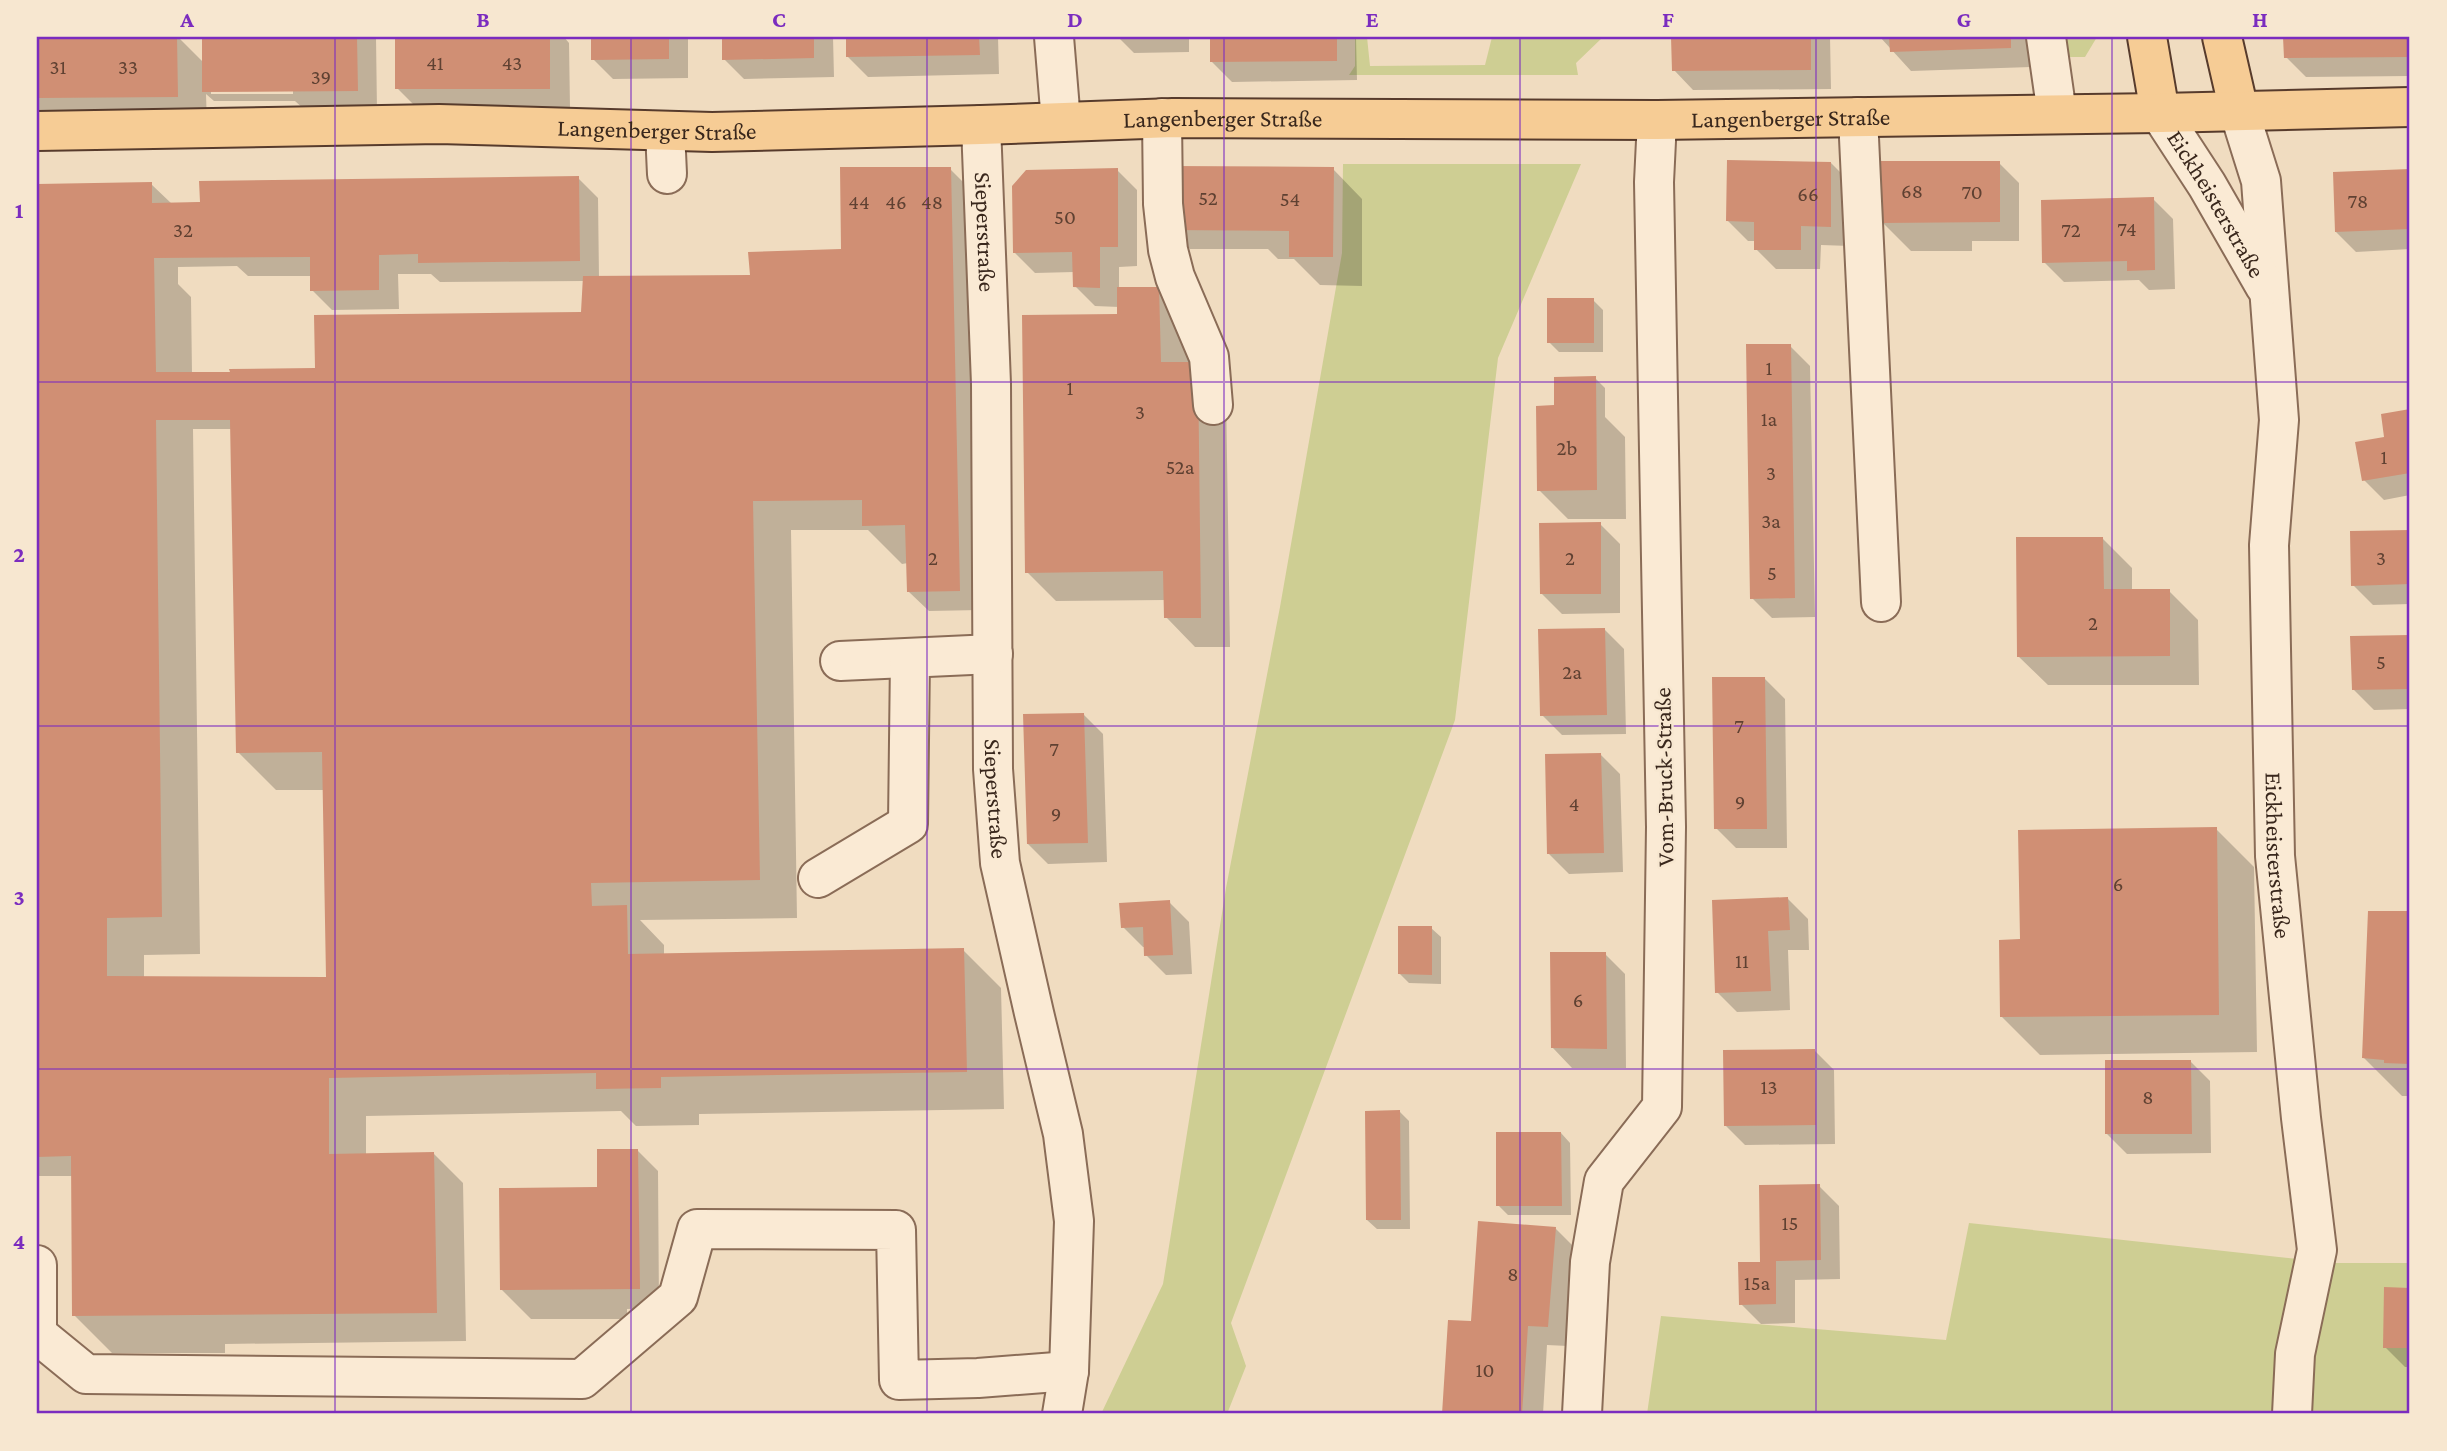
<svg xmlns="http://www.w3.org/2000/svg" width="2447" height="1451" font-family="'Crimson Pro',serif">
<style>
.green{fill:#cece93}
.shadow{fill:#0003;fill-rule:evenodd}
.building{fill:#d08f74;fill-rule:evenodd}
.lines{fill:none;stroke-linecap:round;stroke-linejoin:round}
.minor-casing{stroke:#8a6c57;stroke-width:42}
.major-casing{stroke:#573b2c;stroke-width:42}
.minor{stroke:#faead4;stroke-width:38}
.major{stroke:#f6cc95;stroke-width:38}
.grid{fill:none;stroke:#7b2cbf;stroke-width:2;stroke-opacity:0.55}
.labels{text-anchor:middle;stroke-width:5;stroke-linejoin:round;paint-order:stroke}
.number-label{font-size:21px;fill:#5f4132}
.street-label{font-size:24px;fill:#39271c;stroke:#f7e7d0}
.neatline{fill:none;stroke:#7b2cbf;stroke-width:2.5}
.grid-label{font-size:23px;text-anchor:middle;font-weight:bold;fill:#7b2cbf}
</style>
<rect width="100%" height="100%" fill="#f0dcc0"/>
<!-- green -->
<path class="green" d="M1355,37H1367L1370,66L1485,65L1492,37H1603L1576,63L1578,75H1349L1355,66Z
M2065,37H2097L2085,57H2065Z
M1343,164H1581L1498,358L1455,720L1231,1323L1246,1366L1227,1414H1101L1163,1284L1226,888L1280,607L1342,253Z
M1969,1223L2334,1263H2410V1414H1647L1661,1316L1946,1340Z"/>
<!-- shadow -->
<path class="shadow" d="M37,37H178L204,63V37H250V41L285,44V37H376L377,111H306L295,101H214L206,94L207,125L37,127ZM211,90H293V94H211Z
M397,37H564L569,43L570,108H503L427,118L397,88Z
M592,37H688V78L613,79L593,59Z
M723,37H833L834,77L744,79L724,59Z
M847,37H998L999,74L868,77L848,57Z
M1118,37H1189V52L1134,53Z
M1212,37H1356L1357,80L1232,82L1212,62Z
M1673,37H1830L1831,89L1693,90L1674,70Z
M1880,37H2030L2031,67L1911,71Z
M2285,37H2410V76L2306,77L2286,57Z
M1831,163L1851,183L1850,246L1821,245L1820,269H1776L1756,249V241H1748L1728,221Z
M1999,163L2019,183V241H1972V251H1911L1882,222Z
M950,169L970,189L980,610L929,611L909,592L908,563L902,564L868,530H791L797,918L640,920L664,945V956L963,950L1001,988L1004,1109L699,1114V1125L636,1126L621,1111L366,1116V1155L434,1154L463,1183L466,1341L225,1344V1353H112L74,1315L72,1176H37V186L151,184L172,204L578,178L598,198L599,278L750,276L842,251ZM237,266L248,276H312V290L332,310L399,309L398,274H431L440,282L584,281L583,313L317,370L192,374L191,297L178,284V267ZM193,429H232L238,752L276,790H324L328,978H144V955L200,954Z
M1333,169L1362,199V286L1320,285L1294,259H1278L1268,249H1190L1170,229Z
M1117,170L1137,190V266L1119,267V289H1159L1188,318L1189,364L1226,393L1230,647H1195L1166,617L1165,600L1056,601L1027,572L1119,315V307L1095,306L1075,286L1074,272L1035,273L1015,253Z
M2410,171V249L2356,252L2336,232L2334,174Z
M2153,199L2173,219L2175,289L2149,290L2139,280L2064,282L2044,262Z
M1593,300L1603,310V352H1559L1549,342Z
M1790,346L1810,366L1815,617L1772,618L1752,598Z
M1595,378L1605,388V417L1625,437L1626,519H1568L1539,490Z
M2410,411V495L2384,500L2364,480L2386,438L2383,416Z
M1600,524L1620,544V613L1562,614L1542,594Z
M2410,531V604L2373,605L2353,585L2352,532Z
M2102,538L2132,568V591H2169L2198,620L2199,685H2048L2018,656Z
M1604,629L1624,649L1626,734L1562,735L1542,715Z
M2410,636V709L2374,710L2354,690L2352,638Z
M1765,679L1785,699L1787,848H1736L1716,828Z
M1083,714L1103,734L1107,862L1048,864L1028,844Z
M1600,754L1620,774L1623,872L1569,874L1549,854Z
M2216,829L2254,867L2257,1052L2040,1055L2002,1017Z
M1788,899L1808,919L1809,950H1788L1790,1010L1737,1012L1717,992Z
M1169,902L1189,922L1192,974L1166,975L1146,955V947H1143L1123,927Z
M2370,913H2410V1096H2402L2364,1058Z
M1431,928L1441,937V984L1409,983L1400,974Z
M1605,954L1625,974L1626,1068H1572L1553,1048Z
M1814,1050L1834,1070L1835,1144L1745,1145L1725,1125Z
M2190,1061L2210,1081L2211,1153L2127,1154L2107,1134Z
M1400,1112L1409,1121L1410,1229H1377L1367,1220Z
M1561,1133L1570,1143L1571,1215H1508L1498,1205Z
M638,1151L658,1171L659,1308L627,1309V1319H531L502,1290L597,1189Z
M1819,1186L1839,1206L1840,1279L1795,1280V1323L1761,1324L1741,1304L1762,1264Z
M1555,1228L1575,1248L1568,1346L1547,1345L1543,1414H1443L1450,1322L1473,1323Z
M2386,1289H2410V1367H2405L2385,1347Z"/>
<!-- building -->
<path class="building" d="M37,37H177L178,97L37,98Z
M202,37H241V39L357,37L358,91L202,92Z
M395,37H550V89H395Z
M591,37H669V59L591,60Z
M722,37H814V58L722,60Z
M846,37H979L980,55L846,57Z
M1210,37H1337V61L1210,62Z
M1671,37H1811V70L1672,71Z
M1889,37H2011V48L1890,52Z
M2283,37H2410V57L2284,58Z
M1727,160L1831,162V227L1801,226V250H1754V222L1726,221Z
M1879,161H2000V222L1880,223Z
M1169,166L1334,167L1333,257H1289V231L1169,230Z
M840,167H951L960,591L907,592L905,525L862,526V500L753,501L760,880L591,883L592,906L627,905L628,954L964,948L967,1072L661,1077V1088L596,1089V1073L329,1078V1154L434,1152L437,1313L72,1316L71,1156L37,1157V184L152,182V203L200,202L199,181L579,176L580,261L418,263V254L379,255V290L310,291V257L154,258L156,372H230L229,369L315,368L314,315L581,312L583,276L750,275L748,252L841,249ZM156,420H230L236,753L322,752L326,977L107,976V918L162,917Z
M1118,168V247H1100V288L1073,287L1072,252L1013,253L1012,186L1026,170Z
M2410,169V229L2335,232L2333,172Z
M2154,197L2155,270L2127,271V261L2042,263L2041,200Z
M1117,287H1159L1161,362H1198L1201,618H1164L1163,571L1025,573L1022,315L1117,314Z
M1547,298H1594V343H1547Z
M1746,344H1791L1795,598L1750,599Z
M1596,376L1597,490L1537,491L1536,406L1554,405V377Z
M2410,409V473L2362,481L2355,442L2384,437L2381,414Z
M1601,522V594H1540L1539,523Z
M2410,530V584L2351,586L2350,531Z
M2016,537H2103L2104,589H2170V656L2017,657Z
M1605,628L1607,715L1540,716L1538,629Z
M2410,635V689L2352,690L2350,636Z
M1712,677H1765L1767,829H1714Z
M1084,713L1088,843L1027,844L1023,714Z
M1601,753L1604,853L1547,854L1545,754Z
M2217,827L2219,1015L2000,1017L1999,940L2020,939L2018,830Z
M1788,897L1790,930L1768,931L1771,991L1715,993L1712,900Z
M1170,900L1173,955L1144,956L1143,927L1121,928L1119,903Z
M2368,911H2410V1064L2384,1063V1060L2362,1058Z
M1398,926H1432V975L1398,974Z
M1550,952H1606L1607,1049L1551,1048Z
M1815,1049L1816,1125L1724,1126L1723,1050Z
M2105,1060H2191L2192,1134H2105Z
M1400,1110L1401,1220H1366L1365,1111Z
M1496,1132H1561L1562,1206H1496Z
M597,1149H638L640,1289L500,1290L499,1188L597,1187Z
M1820,1184L1821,1260L1776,1261V1304L1739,1305L1738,1262H1760L1759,1185Z
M1478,1221L1556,1227L1548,1327L1528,1326L1522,1414H1442L1448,1320L1471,1321Z
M2384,1287L2410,1288V1348H2383Z"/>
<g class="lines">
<!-- minor casing -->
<g class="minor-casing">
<g id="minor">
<path d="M1054,37L1061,122"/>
<path d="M2046,37L2057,114"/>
<path id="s1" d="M2239,111L2261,181L2279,420L2269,545L2275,856L2301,1118L2317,1250L2295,1354L2292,1414"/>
<path id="s2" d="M2160,113L2207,185L2265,286"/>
<path d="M1858,117L1881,602"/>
<path d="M1162,118L1163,204L1168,250L1175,277L1209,357L1213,405"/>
<path id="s3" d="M981,125L991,384L993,769L1000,863L1034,1013L1063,1134L1074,1221L1069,1371L1062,1414"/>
<path d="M665,131L667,174"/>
<path d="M840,661L993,654"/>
<path d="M818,878L908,824L910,658"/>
<path d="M37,1265V1334L86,1374L582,1379L678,1297L697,1229L896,1230L899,1380L978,1378L1069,1371"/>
<path d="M1582,1414L1590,1262L1604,1181L1662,1107L1666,827L1654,182L1657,120"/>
</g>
</g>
<!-- major casing -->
<g class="major-casing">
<g id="major">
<path d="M2147,37L2160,113"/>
<path d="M2222,37L2239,111"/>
<path id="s4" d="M37,131L439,124L712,132L981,125L1173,118L1657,120L2160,113L2410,107"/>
</g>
</g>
<!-- minor -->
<use href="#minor" class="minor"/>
<!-- major -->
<use href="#major" class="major"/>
</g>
<!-- grid -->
<path class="grid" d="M335,37V1414M631,37V1414M927,37V1414M1224,37V1414M1520,37V1414M1816,37V1414M2112,37V1414M37,382H2410M37,726H2410M37,1069H2410"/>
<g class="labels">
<!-- number labels -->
<g class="number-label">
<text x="435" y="70">41</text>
<text x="512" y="70">43</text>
<text x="58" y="74">31</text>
<text x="128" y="74">33</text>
<text x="321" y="84">39</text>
<text x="1912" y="198">68</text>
<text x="1972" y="199">70</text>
<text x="1808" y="201">66</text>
<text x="1208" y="205">52</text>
<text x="1290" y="206">54</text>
<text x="2358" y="208">78</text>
<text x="859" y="209">44</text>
<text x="896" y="209">46</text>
<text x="932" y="209">48</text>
<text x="1065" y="224">50</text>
<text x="2127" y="236">74</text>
<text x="183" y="237">32</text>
<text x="2071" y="237">72</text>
<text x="1769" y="375">1</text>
<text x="1070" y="395">1</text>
<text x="1140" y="419">3</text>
<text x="1769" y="426">1a</text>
<text x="1567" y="455">2b</text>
<text x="2384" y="464">1</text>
<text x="1180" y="474">52a</text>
<text x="1771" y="480">3</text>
<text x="1771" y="528">3a</text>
<text x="933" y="565">2</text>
<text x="1570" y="565">2</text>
<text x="2381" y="565">3</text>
<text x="1772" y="580">5</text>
<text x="2093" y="630">2</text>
<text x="2381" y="669">5</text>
<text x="1572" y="679">2a</text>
<text x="1739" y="733">7</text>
<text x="1054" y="756">7</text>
<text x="1740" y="809">9</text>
<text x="1574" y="811">4</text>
<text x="1056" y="821">9</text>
<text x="2118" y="891">6</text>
<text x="1742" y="968">11</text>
<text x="1578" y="1007">6</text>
<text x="1769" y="1094">13</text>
<text x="2148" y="1104">8</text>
<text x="1790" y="1230">15</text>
<text x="1513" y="1281">8</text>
<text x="1757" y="1290">15a</text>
<text x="1485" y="1377">10</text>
</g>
<!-- street labels -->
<g class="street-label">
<text dy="8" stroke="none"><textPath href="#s4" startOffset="1754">Langenberger Straße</textPath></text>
<text dy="8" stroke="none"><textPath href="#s4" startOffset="1186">Langenberger Straße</textPath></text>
<text dy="8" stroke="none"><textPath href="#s4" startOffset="620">Langenberger Straße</textPath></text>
<text dy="8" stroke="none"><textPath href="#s2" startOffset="107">Eickheisterstraße</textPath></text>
<text dy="8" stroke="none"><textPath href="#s3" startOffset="107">Sieperstraße</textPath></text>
<text transform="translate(1664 777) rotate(-91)" y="8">Vom-Bruck-Straße</text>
<text dy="8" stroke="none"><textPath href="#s3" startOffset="674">Sieperstraße</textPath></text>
<text dy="8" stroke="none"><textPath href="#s1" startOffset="749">Eickheisterstraße</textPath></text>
</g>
</g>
<!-- border -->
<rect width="2447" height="1451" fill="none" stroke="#f7e7d0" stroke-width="77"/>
<rect x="38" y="38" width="2370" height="1374" class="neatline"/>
<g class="grid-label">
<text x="187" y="27">A</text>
<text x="483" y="27">B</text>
<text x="779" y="27">C</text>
<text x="1075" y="27">D</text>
<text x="1372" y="27">E</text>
<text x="1668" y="27">F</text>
<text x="1964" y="27">G</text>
<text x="2260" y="27">H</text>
<text x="19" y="218">1</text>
<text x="19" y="562">2</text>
<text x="19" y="905">3</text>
<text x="19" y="1249">4</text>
</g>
</svg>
